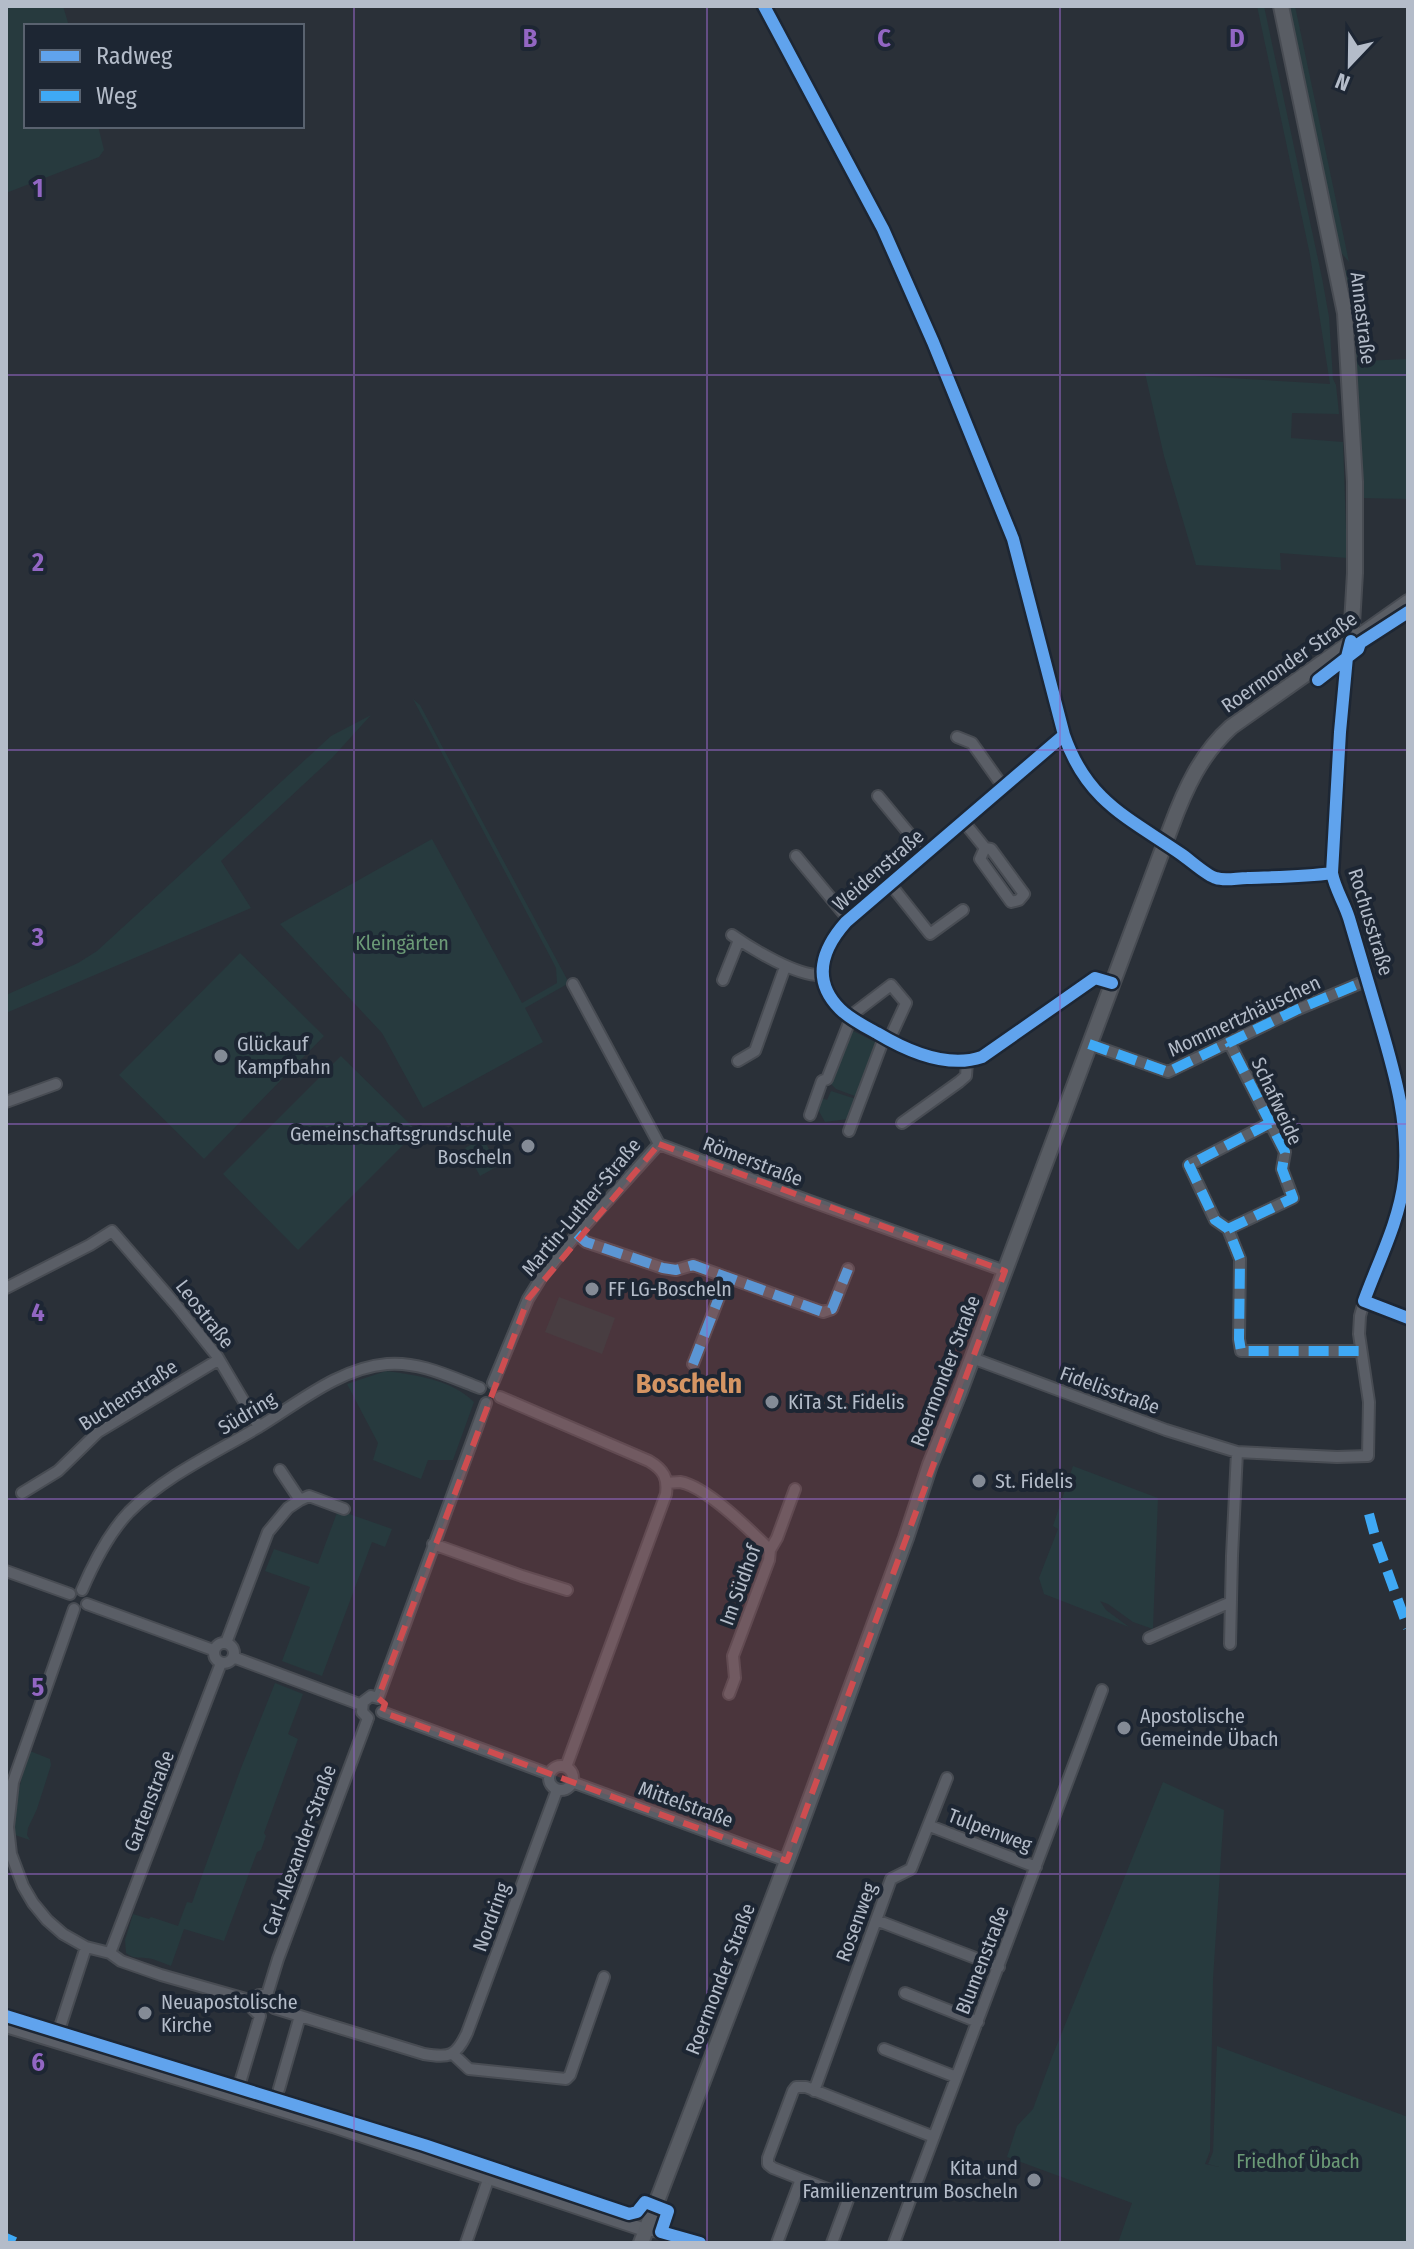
<svg xmlns="http://www.w3.org/2000/svg" width="1414" height="2249" font-family="'Fira Sans Condensed',sans-serif">
<style>
.green{fill:#273a3e}
.lines{fill:none;stroke-linecap:round;stroke-linejoin:round}
.minor-casing{stroke:#484c53;stroke-width:14}
.tertiary-casing{stroke:#484c53;stroke-width:16}
.secondary-casing{stroke:#484c53;stroke-width:18}
.minor{stroke:#5a5e66;stroke-width:10}
.tertiary{stroke:#5a5e66;stroke-width:12}
.secondary{stroke:#595d64;stroke-width:14}
.quiet{stroke:#3fa9f5;stroke-width:10;stroke-dasharray:20 10;stroke-linecap:butt}
.cycleway-casing{stroke:#1d2633;stroke-width:17}
.cycleway{stroke:#60a3ed;stroke-width:12}
.marked{fill:#ce4d50;fill-opacity:0.2;stroke:#ce4d50;stroke-width:6;stroke-dasharray:16 10;stroke-linejoin:round}
.grid{fill:none;stroke:#9266c3;stroke-width:2;stroke-opacity:0.55}
.poi-dot{fill:#848b96;stroke:#1d2633;stroke-width:3}
.labels{text-anchor:middle;stroke-width:8;stroke-linejoin:round;paint-order:stroke}
.street-label{font-size:20px;fill:#b4bcc9;stroke:#1d2633}
.park-label{font-size:20px;fill:#6b9a76;stroke:#1d2633}
.poi-label{font-size:20px;fill:#b4bcc9;stroke:#1d2633;text-anchor:start}
.district-label{font-size:28px;font-weight:bold;fill:#d59563;stroke:#1d2633}
.grid-label{font-size:26px;text-anchor:middle;font-weight:bold;fill:#9266c3;stroke:#1d2633;stroke-width:8;stroke-linejoin:round;paint-order:stroke}
</style>
<rect width="100%" height="100%" fill="#2a3038"/>
<!-- green -->
<path class="green" d="M6,6H63L69,26H26V126H98L104,150L99,157L6,193Z
M1257,6H1264L1322,278L1329,317L1333,379L1336,385L1339,414L1292,413L1291,438L1343,442L1347,558L1280,553L1281,570L1196,565L1164,456L1145,373L1330,384L1310,255Z
M1285,6H1295L1349,262L1338,249Z
M1344,269L1351,274L1353,284L1362,361L1408,359V499L1361,498C1358,423 1358,348 1342,274Z
M413,699L420,705L569,983L525,1008L543,1042L423,1108L382,1033L280,924L432,839L522,1003L557,983L556,968L552,960Z
M371,715L332,758L221,861L251,908L6,1013V995L78,963L97,951L331,736Z
M240,953L324,1036L204,1159L119,1075Z
M849,1029L877,1043L858,1094L855,1096L836,1089L830,1083Z
M341,1056L417,1131L298,1250L223,1174Z
M831,1091L856,1099L848,1119L825,1122L816,1106L819,1097L827,1100Z
M483,1138L498,1166L480,1176L465,1148Z
M559,1297L615,1318L602,1354L545,1332Z
M386,1371C416,1375 452,1380 474,1402L453,1460H428L421,1479L373,1460L378,1443L347,1384Z
M1073,1466L1158,1498L1153,1629L1133,1622L1108,1604L1100,1601L1106,1610L1129,1627L1044,1594L1039,1578L1058,1529L1053,1526Z
M338,1510L392,1529L385,1547L372,1542L322,1676L282,1661L310,1587L265,1571L274,1549L318,1564Z
M275,1683L303,1694L288,1734L298,1739L264,1833L266,1836L261,1850L257,1852L224,1941L184,1929L171,1966C163,1963 153,1958 145,1958C134,1957 135,1959 126,1953L125,1940L133,1914L149,1919L151,1917L178,1926L187,1902L192,1903L241,1768Z
M30,1751L50,1759L51,1765L37,1809L28,1828L27,1835L30,1840L15,1835C13,1806 21,1778 30,1751Z
M1163,1782L1224,1810L1213,1979L1210,2151L1205,2164L1219,2167L1208,2164L1213,2152L1217,2046L1408,2117V2243H1118L1132,2203L1007,2157L1017,2126L1033,2109L1052,2057Z"/>
<g class="lines">
<!-- minor casing -->
<g class="minor-casing">
<path id="minor" d="M1045,658C1052,690 1057,725 1071,755C1090,796 1127,821 1165,843
M1064,735L846,922C822,949 811,980 840,1009C850,1019 864,1026 877,1033C907,1051 947,1069 982,1057L1095,978L1112,983
M957,737L972,743L1004,788
M878,796L926,854
M964,822L985,848L980,859L1011,902L1019,900L1024,894L991,849L985,848
M796,856L849,920
M891,885L930,934L963,910
M732,935C752,949 798,977 822,975
M723,980L739,940
M573,984L659,1144L799,1197L1005,1271
M849,1017L891,985L906,1003L889,1040
M1089,1044L1168,1072L1296,1010L1368,980
M738,1061L755,1051L785,967
M6,1102L56,1084
M810,1115L822,1081L827,1079L851,1018
M902,1123L959,1082L966,1076L967,1062
M1270,1123L1189,1165L1215,1220L1228,1229L1240,1259L1239,1339L1241,1351H1361
M849,1131L884,1038
M1228,1229L1293,1198L1282,1169L1285,1152L1229,1042
M577,1234L586,1242L663,1268L676,1270L693,1265L823,1312L832,1309L848,1269
M6,1288L90,1245L112,1231L177,1306L217,1356L259,1427
M972,1358L1166,1430L1237,1452L1337,1457L1368,1456L1369,1402L1359,1334L1360,1316C1372,1270 1400,1226 1404,1178C1409,1121 1394,1070 1378,1017C1369,984 1359,951 1349,918C1344,902 1335,889 1332,873L1340,732L1347,657L1351,641
M693,1364L727,1277
M493,1383L528,1299L541,1278L572,1240L659,1144
M500,1397L649,1461C664,1470 668,1478 666,1494L566,1767
M667,1483C671,1483 675,1482 680,1482C706,1486 751,1531 770,1550
M22,1493L58,1471L98,1432L218,1360
M300,1500L309,1496L344,1509
M433,1544L522,1576L567,1590
M6,1571L70,1594
M82,1590C94,1562 108,1534 129,1512C165,1476 213,1454 257,1428C297,1404 339,1368 387,1364C419,1361 451,1377 480,1388
M87,1604L213,1650
M74,1609L13,1782L8,1827L11,1854L23,1886L33,1903L47,1920L63,1934L86,1947L110,1953L121,1961L161,1975L253,2001
M1149,1638L1231,1602
M214 1653a10 10 0 1 1 20 0a10 10 0 1 1-20 0Z
M226,1643L268,1532L288,1508L300,1500L280,1470
M1230,1644L1232,1556L1237,1452
M233,1657L362,1705
M729,1694L735,1678L733,1656L769,1560L770,1550L777,1538L795,1489
M378,1698L486,1403
M382,1712L549,1774
M368,1718L362,1712L363,1702L371,1696L378,1698
M549 1778a12 12 0 1 1 24 0a12 12 0 1 1-24 0Z
M572,1782L787,1861
M930,1826L1036,1867
M876,1920L999,1967
M110,1953L221,1663
M905,1993L978,2022
M267,1995L278,1959L368,1718
M274,2008L424,2054C449,2058 456,2057 467,2033L557,1790
M260,2016L252,2008L253,2001L259,1995H267
M61,2024L86,1947
M884,2049L956,2077
M453,2054L469,2069L566,2079L570,2075L604,1977
M279,2089L300,2016
M814,2091L891,1879L911,1869L947,1778
M236,2096L260,2016
M801,2179L849,2197L832,2243
M645,2230L661,2232L700,2243
M466,2243L489,2177
M777,2243L801,2179L773,2168L768,2164V2158L793,2091L796,2087H806L934,2137
M894,2243L1102,1690"/>
</g>
<!-- tertiary casing -->
<g class="tertiary-casing">
<path id="tertiary" d="M6,2026L333,2126L645,2230"/>
</g>
<!-- secondary casing -->
<g class="secondary-casing">
<path id="secondary" d="M1281,6L1345,313L1355,482V573L1351,641
M641,2243L794,1843L906,1538L930,1465L960,1391L1171,827C1185,789 1201,754 1231,727L1408,602"/>
</g>
<!-- minor -->
<use href="#minor" class="minor"/>
<!-- tertiary -->
<use href="#tertiary" class="tertiary"/>
<!-- secondary -->
<use href="#secondary" class="secondary"/>
<!-- quiet -->
<path class="quiet" d="M1089,1044L1168,1072L1296,1010L1368,980
M1270,1123L1189,1165L1215,1220L1228,1229L1240,1259L1239,1339L1241,1351H1361
M1228,1229L1293,1198L1282,1169L1285,1152L1229,1042
M577,1234L586,1242L663,1268L676,1270L693,1265L823,1312L832,1309L848,1269
M693,1364L727,1277
M1369,1514L1376,1540L1408,1628
M6,2238L15,2242"/>
<!-- cycleway casing -->
<g class="cycleway-casing">
<path id="cycleway" d="M764,6L883,229L933,342L1013,539L1064,735C1087,801 1127,817 1181,854C1190,860 1207,876 1216,878C1225,881 1237,878 1247,878C1275,877 1304,877 1332,873
M1351,641L1347,657L1340,732L1332,873C1335,889 1344,902 1349,918C1359,953 1370,988 1380,1023C1395,1074 1410,1126 1404,1180C1399,1222 1378,1262 1364,1301L1408,1318
M1318,680L1358,649L1360,643L1408,612
M1064,735L846,922C822,949 811,980 840,1009C850,1019 864,1026 877,1033C907,1051 947,1069 982,1057L1095,978L1112,983
M6,2016L424,2145L629,2214L637,2212L645,2202L668,2211L661,2232L700,2243"/>
</g>
<!-- cycleway -->
<use href="#cycleway" class="cycleway"/>
</g>
<!-- marked area -->
<path class="marked" d="M659,1144L1005,1271L787,1861L382,1712L385,1704L378,1698L528,1299Z"/>
<!-- grid -->
<path class="grid" d="M354,6V2243M707,6V2243M1060,6V2243M6,375H1408M6,750H1408M6,1124H1408M6,1499H1408M6,1874H1408"/>
<!-- markers -->
<g class="poi-dot">
<circle cx="221" cy="1056" r="8"/>
<circle cx="528" cy="1146" r="8"/>
<circle cx="592" cy="1289" r="8"/>
<circle cx="772" cy="1402" r="8"/>
<circle cx="979" cy="1481" r="8"/>
<circle cx="1124" cy="1728" r="8"/>
<circle cx="145" cy="2013" r="8"/>
<circle cx="1034" cy="2180" r="8"/>
</g>
<g class="labels">
<!-- street labels -->
<g class="street-label">
<text transform="translate(1363 318) rotate(83)" y="7">Annastraße</text>
<text transform="translate(1289 662) rotate(-35)" y="7">Roermonder Straße</text>
<text transform="translate(878 870) rotate(-41)" y="7">Weidenstraße</text>
<text transform="translate(1371 922) rotate(73)" y="7">Rochusstraße</text>
<text transform="translate(1244 1016) rotate(-25)" y="7">Mommertzhäuschen</text>
<text transform="translate(1277 1101) rotate(65)" y="7">Schafweide</text>
<text transform="translate(753 1161) rotate(21)" y="7">Römerstraße</text>
<text transform="translate(581 1207) rotate(-50)" y="7">Martin-Luther-Straße</text>
<text transform="translate(205 1314) rotate(52)" y="7">Leostraße</text>
<text transform="translate(945 1371) rotate(-69)" y="7">Roermonder Straße</text>
<text transform="translate(1110 1390) rotate(20)" y="7">Fidelisstraße</text>
<text transform="translate(128 1395) rotate(-33)" y="7">Buchenstraße</text>
<text transform="translate(247 1413) rotate(-31)" y="7">Südring</text>
<text transform="translate(740 1585) rotate(-70)" y="7">Im Südhof</text>
<text transform="translate(149 1801) rotate(-69)" y="7">Gartenstraße</text>
<text transform="translate(686 1804) rotate(20)" y="7">Mittelstraße</text>
<text transform="translate(990 1830) rotate(21)" y="7">Tulpenweg</text>
<text transform="translate(299 1850) rotate(-70)" y="7">Carl-Alexander-Straße</text>
<text transform="translate(491 1917) rotate(-70)" y="7">Nordring</text>
<text transform="translate(856 1922) rotate(-70)" y="7">Rosenweg</text>
<text transform="translate(982 1960) rotate(-69)" y="7">Blumenstraße</text>
<text transform="translate(720 1979) rotate(-69)" y="7">Roermonder Straße</text>
</g>
<!-- park labels -->
<g class="park-label">
<text x="402" y="950">Kleingärten</text>
<text x="1298" y="2168">Friedhof Übach</text>
</g>
<!-- poi labels -->
<g class="poi-label">
<text x="237" y="1051">Glückauf<tspan x="237" dy="23">Kampfbahn</tspan></text>
<text x="512" y="1141" text-anchor="end">Gemeinschaftsgrundschule<tspan x="512" dy="23">Boscheln</tspan></text>
<text x="608" y="1296">FF LG-Boscheln</text>
<text x="788" y="1409">KiTa St. Fidelis</text>
<text x="995" y="1488">St. Fidelis</text>
<text x="1140" y="1723">Apostolische<tspan x="1140" dy="23">Gemeinde Übach</tspan></text>
<text x="161" y="2009">Neuapostolische<tspan x="161" dy="23">Kirche</tspan></text>
<text x="1018" y="2175" text-anchor="end">Kita und<tspan x="1018" dy="23">Familienzentrum Boscheln</tspan></text>
</g>
<!-- district labels -->
<g class="district-label">
<text x="689" y="1393">Boscheln</text>
</g>
</g>
<g class="grid-label">
<text x="530" y="47">B</text>
<text x="884" y="47">C</text>
<text x="1237" y="47">D</text>
<text x="38" y="197">1</text>
<text x="38" y="571">2</text>
<text x="38" y="946">3</text>
<text x="38" y="1321">4</text>
<text x="38" y="1696">5</text>
<text x="38" y="2071">6</text>
</g>
<!-- border -->
<rect width="1414" height="2249" fill="none" stroke="#b4bcc9" stroke-width="16"/>
<!-- legend -->
<rect x="24" y="24" width="280" height="104" fill="#1d2633" stroke="#59626f" stroke-width="2"/>
<rect x="40" y="50" width="40" height="12" fill="#60a3ed" stroke="#59626f" stroke-width="2"/>
<text x="96" y="64" font-size="24" fill="#b4bcc9">Radweg</text>
<rect x="40" y="90" width="40" height="12" fill="#3fa9f5" stroke="#59626f" stroke-width="2"/>
<text x="96" y="104" font-size="24" fill="#b4bcc9">Weg</text>
<!-- north arrow -->
<g transform="translate(1350 64) rotate(202)" stroke="#1d2633" stroke-width="6" paint-order="stroke">
<path d="M0-6L14 30L0 20L-14 30Z" fill="#b4bcc9"/>
<text y="-12" font-size="22" font-weight="bold" text-anchor="middle" fill="#b4bcc9">N</text>
</g>
</svg>
